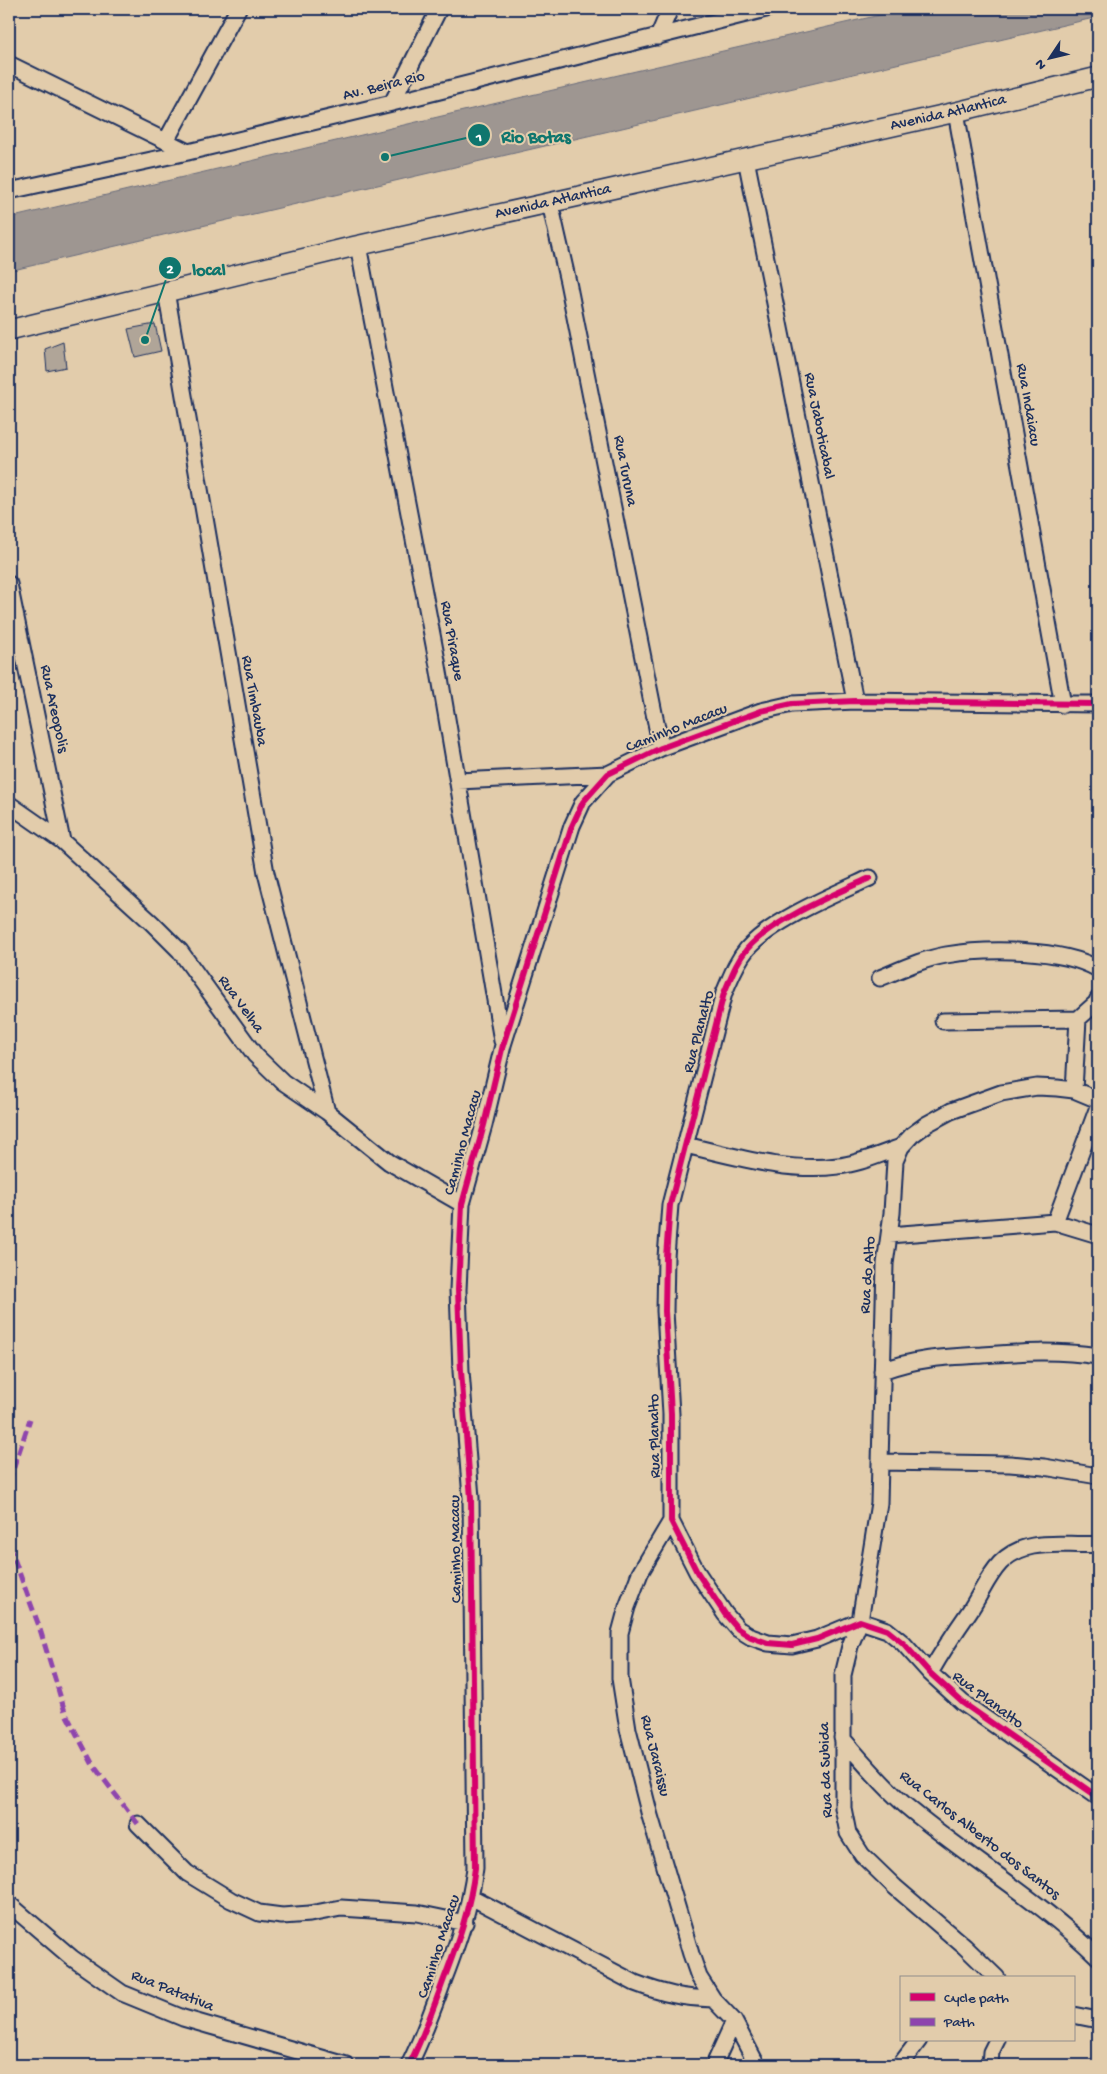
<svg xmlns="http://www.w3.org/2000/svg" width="1107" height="2074" font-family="'Gochi Hand',sans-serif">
  <rect width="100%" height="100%" fill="#e2ccab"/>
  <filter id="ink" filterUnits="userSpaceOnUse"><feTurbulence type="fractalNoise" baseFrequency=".02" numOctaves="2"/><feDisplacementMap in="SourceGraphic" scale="10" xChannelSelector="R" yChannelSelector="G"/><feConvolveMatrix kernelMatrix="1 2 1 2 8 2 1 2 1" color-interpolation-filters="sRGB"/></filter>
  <g filter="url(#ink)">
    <!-- water -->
    <path fill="#9e9691" stroke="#6a6d7d" d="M906,9H1098V17L9,271V218L527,96Z"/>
    <!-- building -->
    <path fill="#b0a598" stroke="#1b2f5e" d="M155,324L161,351L135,357L128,329Z
      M63,342L66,367L47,371L45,349Z"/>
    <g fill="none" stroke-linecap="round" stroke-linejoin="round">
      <defs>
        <path id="minor" d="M658,37L670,9
          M9,64L188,152
          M392,103L439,9
          M956,112L1063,705
          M166,141L238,9
          M746,159L855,701
          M9,191L188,152L392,103L766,9
          M550,203L568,282L661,748
          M358,245L438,666L502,1041
          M166,291L266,873L327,1112
          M9,584L62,841
          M458,781L608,774
          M9,804L62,841L152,923L180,951L255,1055L283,1082L327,1112L389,1162L462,1204
          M870,878C835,894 772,920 747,949C736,962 731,977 724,993L670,1205L666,1257L665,1311L671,1414V1521L697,1572L725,1614L738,1629L751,1637L768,1643L792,1645L817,1639L860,1621L887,1630L903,1643L930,1673L963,1703L1098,1797
          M880,978C902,969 923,959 946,955C987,948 1062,948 1098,969
          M943,1021L1078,1019
          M1074,1090L1078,1019L1096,1003L1098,999
          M685,1145C734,1156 787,1173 838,1166C859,1164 880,1154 901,1147
          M1055,1222L1098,1107
          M889,1235L1055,1222L1098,1235
          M882,1371C916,1358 947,1357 983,1355C1024,1352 1057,1350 1098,1356
          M881,1462L1010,1464L1044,1467L1098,1476
          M671,1521L640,1573L627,1607L620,1633V1678L628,1729L650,1816L691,1954L699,1977L713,1999L734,2021L757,2065
          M930,1673C942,1652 955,1632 969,1612C988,1584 994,1553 1033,1546C1054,1542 1077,1546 1098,1544
          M842,1738C862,1761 882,1785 905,1805C968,1858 1039,1899 1098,1957
          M138,1824L187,1873L231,1900L259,1913L282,1916L310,1914L341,1908L417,1913L465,1923
          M471,1897L635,1983C664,1994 682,1998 713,1999
          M9,1904L72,1958L122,1993L183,2018L346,2065
          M997,1978L965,1947L895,1887L862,1855L848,1833L843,1808V1675L850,1646L860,1621L879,1503L885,1264L892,1213L895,1161L901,1147L912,1135L927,1124L951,1111L1001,1093L1037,1087L1057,1088L1074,1090L1098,1100
          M1073,2015L1098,2020
          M409,2065C423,2038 433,2009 444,1979C458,1942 470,1909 475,1868L471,1498L461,1371L458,1290L462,1204L484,1125L503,1045L572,826L583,802L608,774L661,748L761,711L792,704L855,701L1098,704
          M714,2065L734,2021
          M900,2065L919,2040
          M990,2065L991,2052L997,2040"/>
        <g id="tertiary">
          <path id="s1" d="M9,330L347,248L956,112L1098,77"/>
        </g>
      </defs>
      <!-- minor casing -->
      <use href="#minor" stroke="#1b2f5e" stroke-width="19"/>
      <!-- tertiary casing -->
      <use href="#tertiary" stroke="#1b2f5e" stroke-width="22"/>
      <!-- minor -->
      <use href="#minor" stroke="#e2ccab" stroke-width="15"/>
      <!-- tertiary -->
      <use href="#tertiary" stroke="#e2ccab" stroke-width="19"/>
      <!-- quiet -->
      <path stroke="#8e44ad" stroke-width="5" stroke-dasharray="10 5" stroke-linecap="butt" d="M9,1482L30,1419
        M9,1545L39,1626L65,1712L93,1765L138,1824"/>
      <defs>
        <path id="cycleway" d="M870,878C835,894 772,920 747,949C736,962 731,977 724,993L670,1205L666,1257L665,1311L671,1414V1521L697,1572L725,1614L738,1629L751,1637L768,1643L792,1645L817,1639L860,1621L887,1630L903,1643L930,1673L963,1703L1098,1797
          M409,2065C423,2038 433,2009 444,1979C458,1942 470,1909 475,1868L471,1498L461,1371L458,1290L462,1204L484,1125L503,1045L572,826L583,802L608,774L661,748L761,711L792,704L855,701L1098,704"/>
      </defs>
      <!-- cycleway casing -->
      <use href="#cycleway" stroke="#e2ccab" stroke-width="9"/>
      <!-- cycleway -->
      <use href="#cycleway" stroke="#d6006c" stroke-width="6"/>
    </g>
  </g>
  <g text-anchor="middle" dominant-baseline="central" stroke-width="4" stroke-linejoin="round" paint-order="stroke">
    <!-- street labels -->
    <g font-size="16" fill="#1b2f5e" stroke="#e2ccab">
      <text transform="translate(384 87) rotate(-14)">Av. Beira Rio</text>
      <text stroke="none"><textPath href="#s1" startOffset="964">Avenida Atlantica</textPath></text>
      <text stroke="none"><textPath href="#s1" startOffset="559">Avenida Atlantica</textPath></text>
      <text transform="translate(1027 405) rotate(80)">Rua Indaiacu</text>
      <text transform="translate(818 426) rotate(79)">Rua Jaboticabal</text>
      <text transform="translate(624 471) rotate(79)">Rua Turuna</text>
      <text transform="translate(451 641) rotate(80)">Rua Piraque</text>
      <text transform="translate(253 701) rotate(80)">Rua Timbauba</text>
      <text transform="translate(53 709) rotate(78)">Rua Areopolis</text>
      <text transform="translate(677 729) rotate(-22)">Caminho Macacu</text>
      <text transform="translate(240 1005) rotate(54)">Rua Velha</text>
      <text transform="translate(700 1032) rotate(-75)">Rua Planalto</text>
      <text transform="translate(464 1143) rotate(-75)">Caminho Macacu</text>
      <text transform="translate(869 1275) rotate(-86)">Rua do Alto</text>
      <text transform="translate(656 1436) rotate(-91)">Rua Planalto</text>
      <text transform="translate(457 1549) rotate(-91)">Caminho Macacu</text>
      <text transform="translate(987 1701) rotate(37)">Rua Planalto</text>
      <text transform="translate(654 1756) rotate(76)">Rua Jaraissu</text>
      <text transform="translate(827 1770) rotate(-92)">Rua da Subida</text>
      <text transform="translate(979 1836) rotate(38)">Rua Carlos Alberto dos Santos</text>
      <text transform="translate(440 1947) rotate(-72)">Caminho Macacu</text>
      <text transform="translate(172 1992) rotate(22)">Rua Patativa</text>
    </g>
  </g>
  <!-- callouts -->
  <path fill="none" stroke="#0f766e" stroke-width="2" d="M385 157L479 135M145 340L170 268"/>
  <g fill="#0f766e" stroke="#e2ccab" stroke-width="2">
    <circle cx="385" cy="157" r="5"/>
    <circle cx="145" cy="340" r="5"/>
    <circle cx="479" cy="135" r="12"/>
    <circle cx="170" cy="268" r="12"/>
  </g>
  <g font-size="15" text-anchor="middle" font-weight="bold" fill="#fff">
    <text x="479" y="141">1</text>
    <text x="170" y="273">2</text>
  </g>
  <g font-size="18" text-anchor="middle" font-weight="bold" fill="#0f766e" stroke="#e2ccab" stroke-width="4" stroke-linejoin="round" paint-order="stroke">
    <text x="536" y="142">Rio Botas</text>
    <text x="209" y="275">local</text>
  </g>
  <!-- margin -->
  <rect width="1107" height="2074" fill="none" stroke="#e2ccab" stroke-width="30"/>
  <rect x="15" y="15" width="1077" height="2044" fill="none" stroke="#1b2f5e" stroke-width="2" filter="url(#ink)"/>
  <!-- legend -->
  <rect x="900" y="1976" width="175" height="65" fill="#e2ccab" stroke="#928d8c"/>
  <rect x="910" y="1993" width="25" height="8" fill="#d6006c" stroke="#928d8c"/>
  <text x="944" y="2002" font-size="15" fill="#1b2f5e">Cycle path</text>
  <rect x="910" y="2018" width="25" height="8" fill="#8e44ad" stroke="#928d8c"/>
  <text x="944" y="2026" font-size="15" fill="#1b2f5e">Path</text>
  <!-- north arrow -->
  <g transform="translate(1050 58) rotate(235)" stroke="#e2ccab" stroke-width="4" paint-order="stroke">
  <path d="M0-4L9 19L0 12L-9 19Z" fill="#1b2f5e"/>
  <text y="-8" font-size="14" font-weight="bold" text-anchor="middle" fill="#1b2f5e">N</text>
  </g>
</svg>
